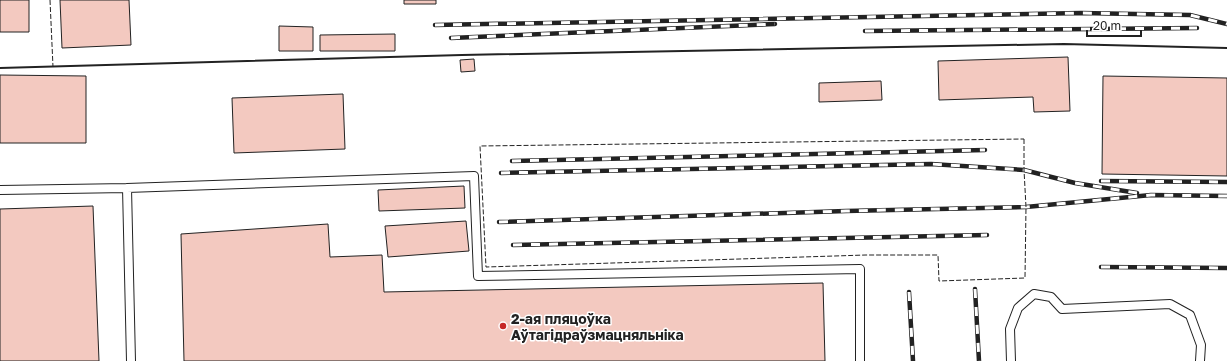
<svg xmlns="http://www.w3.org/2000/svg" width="1227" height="361" font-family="'Golos Text',sans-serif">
  <rect width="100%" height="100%" fill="#fff"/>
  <!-- building -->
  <path fill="#f3c9c0" stroke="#222" d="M0,0H29V32H0Z
    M60,0H129L131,45L62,48Z
    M404,0H436V4H404Z
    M279,26L313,27V51H279Z
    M395,34V51H320V35Z
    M1068,57L1070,111L1034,112L1033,97L939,100L938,61Z
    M474,59L475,71L461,72L460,60Z
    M0,75L86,76V143H0Z
    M1103,76L1227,78V176L1102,174Z
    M881,81L882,100L819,102V83Z
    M343,94L345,149L234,153L232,98Z
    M464,186L465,208L379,211L378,190Z
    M93,206L99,361H0V209Z
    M466,221L469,251L388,257L385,226Z
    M328,224L330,257L382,255L384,292L823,283L825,361H184L181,234Z"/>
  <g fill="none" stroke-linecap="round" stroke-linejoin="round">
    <defs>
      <path id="lane" d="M0,190L127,188
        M131,361L127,188L474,176L478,276L860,269V361
        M1011,361L1010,329L1018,308L1034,294L1051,297L1062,309L1170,304L1190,315L1201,345L1200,361"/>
    </defs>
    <!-- lane casing -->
    <use href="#lane" stroke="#222" stroke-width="10"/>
    <!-- lane -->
    <use href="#lane" stroke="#fff" stroke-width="8"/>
    <defs>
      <path id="rail" d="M435,25L1081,13L1190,15L1227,24
        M865,31L1197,28
        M451,38L775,24
        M512,161L985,150
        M501,173L931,164L1024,170L1075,183L1137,193
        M1101,181L1227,182
        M499,222L846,211L1026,207L1151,195L1227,196
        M513,245L987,235
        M1101,267L1227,268
        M975,289L979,361
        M909,292L913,361"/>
    </defs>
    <!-- rail casing -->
    <use href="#rail" stroke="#222" stroke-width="4.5"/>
    <!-- rail -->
    <use href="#rail" stroke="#fff" stroke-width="3" stroke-dasharray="9" stroke-linecap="butt"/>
    <!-- fence -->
    <path stroke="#222" stroke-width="1" stroke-dasharray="5 2" stroke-linecap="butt" d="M50,0L53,67
      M1024,139V170L1026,207L1025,278L939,281L938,255H866L486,267L480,146Z"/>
    <!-- wall -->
    <path stroke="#222" stroke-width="2" d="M0,68L462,55L1064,44L1227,48"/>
  </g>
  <!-- markers -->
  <circle fill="#c62828" stroke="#fff" stroke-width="1.5" cx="503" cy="326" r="4"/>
  <g text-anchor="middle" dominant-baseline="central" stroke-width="3" stroke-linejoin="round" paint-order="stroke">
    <!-- poi labels -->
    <g font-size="14" font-weight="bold" fill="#222" stroke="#fff" text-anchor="start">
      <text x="511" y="318">2-ая пляцоўка<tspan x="511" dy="16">Аўтагідраўзмацняльніка</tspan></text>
    </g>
  </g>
  <!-- scale -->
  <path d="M1087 30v6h54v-6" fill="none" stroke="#222222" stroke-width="2"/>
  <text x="1093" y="30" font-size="12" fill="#222222" stroke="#ffffff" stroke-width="3" paint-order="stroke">20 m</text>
</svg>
